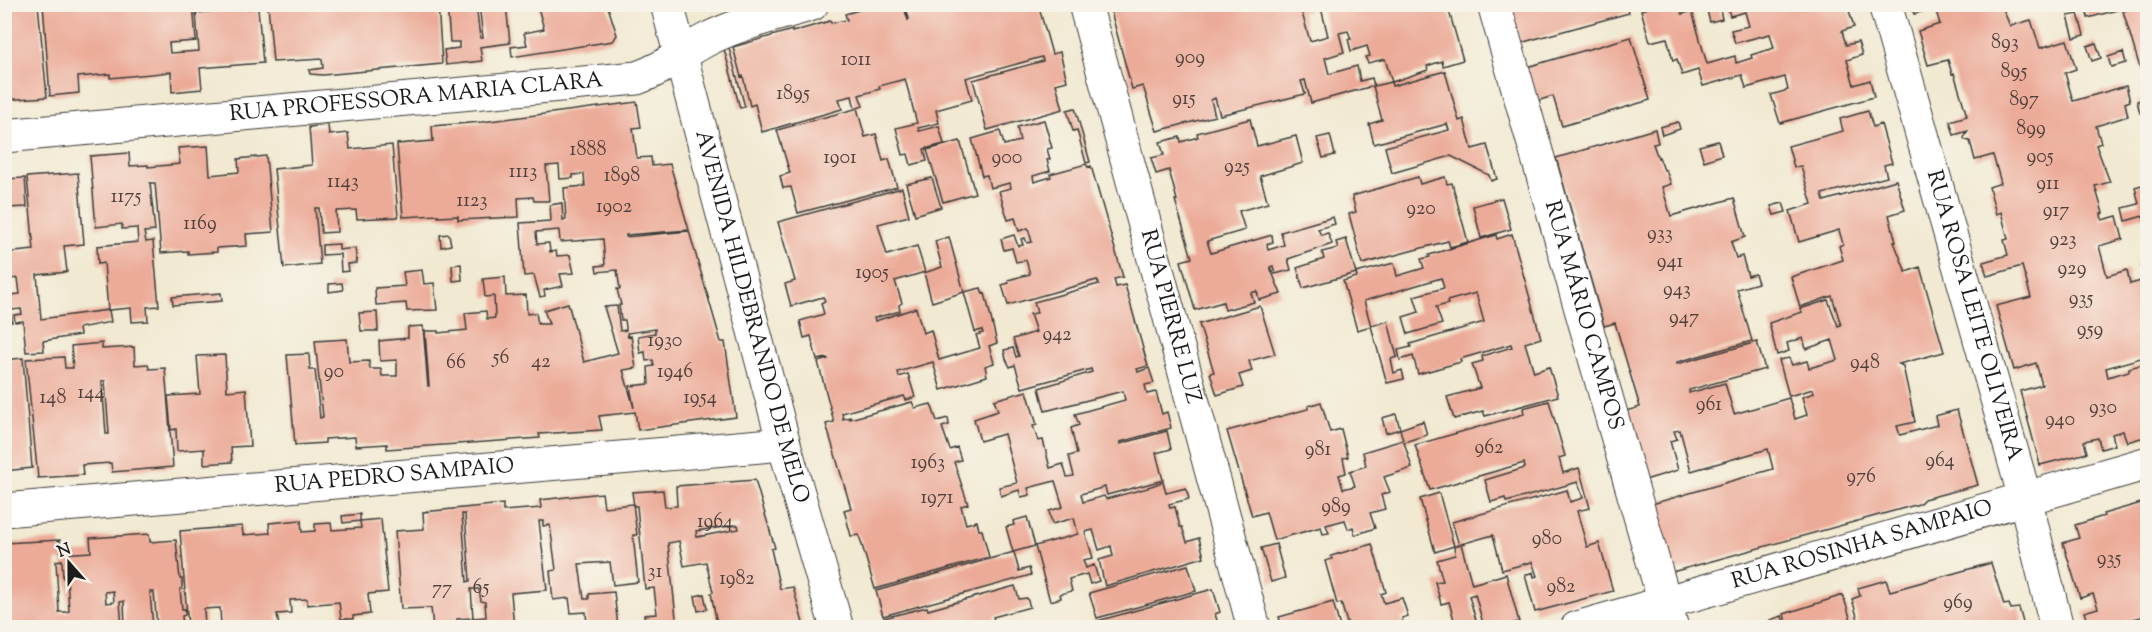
<svg xmlns="http://www.w3.org/2000/svg" width="2152" height="632" font-family="'Sorts Mill Goudy',serif">
  <rect width="100%" height="100%" fill="#f7f3e8"/>
  <filter id="ink" filterUnits="userSpaceOnUse"><feTurbulence type="fractalNoise" baseFrequency=".0167" numOctaves="2"/><feDisplacementMap in="SourceGraphic" scale="12" xChannelSelector="R" yChannelSelector="G"/><feConvolveMatrix kernelMatrix="1 2 1 2 8 2 1 2 1" color-interpolation-filters="sRGB"/></filter>
  <filter id="wash" filterUnits="userSpaceOnUse"><feTurbulence type="fractalNoise" baseFrequency=".008" numOctaves="4" result="noise"/><feDisplacementMap in="SourceGraphic" scale="24" xChannelSelector="R" yChannelSelector="G"/><feGaussianBlur stdDeviation="1.35" result="paint"/><feColorMatrix in="noise" values="0 0 0 0 0 0 0 0 0 0 0 0 0 0 0 0 0 1.4 0 .05"/><feComposite in="paint" operator="in"/></filter>
  <g filter="url(#wash)">
    <rect width="100%" height="100%" fill="#f1e9d2"/>
    <g id="blocks">
      <!-- building -->
      <path fill="#ecaa98" fill-rule="evenodd" d="M12,4H38L47,97L4,100V11L12,10Z
        M43,4H193L196,41L169,43L170,53L199,51L196,13L258,8L263,63L200,68L202,89L172,92L171,72L110,78V74L78,77L79,93L50,96Z
        M438,4L442,64L323,75L310,74L309,70L323,68L322,59L273,62L268,5Z
        M447,4H476L480,38H483L479,4H506L510,43L480,47L482,61L446,65L444,50L459,48V42H450Z
        M537,4H607L617,35L613,41L512,57L511,47L527,45L524,33L544,29Z
        M881,4H903L908,20L909,19L905,4H1038L1052,54L1060,52L1067,81L1056,84L1063,109L987,130L973,80L1043,61L1042,57L966,78L972,100L936,110L939,123L918,128L919,131L939,126L944,144L924,149L927,161L911,165L908,154L903,155L896,128L917,123L905,79L879,86L880,89L859,95L863,106L857,108L865,137L876,134L883,161L889,159L897,187L798,213L791,187L783,188L780,176L790,173L777,130L855,109L852,96L839,99L842,109L762,132L755,104L750,106L743,76L741,77L733,47L792,30V32L830,21L831,23L847,20L845,14Z
        M1109,4H1308L1310,10L1302,13L1310,41L1328,36L1321,8L1332,4H1447L1463,60L1443,66L1442,61L1427,66L1428,70L1392,82L1385,59L1368,63L1365,57L1370,56L1367,46L1351,51L1348,39H1351L1348,31L1339,33L1344,52L1325,58L1329,74L1357,66L1360,81L1372,78L1374,86L1391,82L1392,86L1445,71L1459,121L1464,119L1472,149L1487,145L1497,179L1491,181L1489,175L1451,156L1392,173L1385,147L1449,130L1447,124L1374,144L1369,124L1382,120L1373,86L1311,103L1305,80L1301,81L1305,94L1220,115L1215,98L1211,100L1215,116L1157,131L1143,86L1132,89Z
        M1533,4H1627L1629,13L1520,43L1511,10Z
        M1662,4H1679L1682,14L1692,11L1707,64L1735,56L1736,63L1752,58L1751,55L1774,48L1770,34L1735,43L1731,30L1749,26L1745,12L1730,16L1727,4H1847L1854,27L1842,31L1846,45L1858,42L1862,55L1847,60L1854,85L1870,80L1874,97L1780,123L1771,95L1788,90L1785,77L1746,88L1742,75L1703,86L1698,70L1682,75L1677,59L1673,61L1667,38L1650,42L1641,10Z
        M1719,4L1722,19L1710,22L1706,7Z
        M1911,4H2001L2010,26L2031,20L2040,48L2067,40L2076,69L2065,73L2073,101L2126,86L2130,101L2125,103L2128,116L2096,126L2101,143L2096,145L2110,182L2095,186L2103,213L2101,214L2102,220L2117,216L2123,239L2099,246L2107,276L2127,270L2130,284L2145,280L2141,266L2148,265V356L2106,368L2108,377L2129,371V368L2148,363V436L2127,442L2123,431L2112,434L2115,445L2101,449L2098,438L2084,441L2087,453L2040,465L2020,391L2042,385L2036,363L2014,370L1996,306L2031,297L2022,266L1987,276L1983,262L2008,255L2004,240L2008,239L2001,212L1996,214L1989,187L2001,183L1993,155L1975,160L1970,141L1965,140L1964,138L1968,131L1954,135L1950,121L1967,116L1954,73L1952,74L1948,60L1928,65L1918,31L1940,24L1935,8L1914,14Z
        M2085,4H2128V7L2088,18Z
        M2148,4V111L2140,113L2137,101L2145,99L2140,82L2146,80L2142,68H2140L2123,11Z
        M2078,14L2084,35L2074,38L2068,16Z
        M1631,37L1650,100L1562,126L1553,96L1537,101L1527,67Z
        M2096,43L2101,58L2092,61L2087,46Z
        M729,48L745,107L740,108L724,49Z
        M2123,52L2126,63L2111,67L2108,57Z
        M637,102L641,127L633,128L637,158L651,157L652,166L670,164L689,230L626,235V237L689,231L721,342H725L736,417L638,430L635,412L599,416L602,430L539,434L540,438L387,449V444L356,446L355,437L325,439V443L295,445L287,355L309,354L310,370H315L320,418L323,417L315,341L347,339L349,362L369,361L370,369H381L382,376H397V360L380,361L379,341L408,338V327L423,326L428,386H429L425,331H438V333L467,330L465,313L486,311L487,319L495,318L494,296L485,297L483,279L505,277L506,296L526,295L527,314L536,313L538,324H549L544,310L568,303L584,362L618,353L604,307L617,306L620,331L626,330V327L625,320H621L619,305H621L617,289H620L617,270L597,272L596,266L605,265L603,239L560,242L559,230L536,232L537,244L549,243L550,252L556,251L557,256L570,255L574,273L560,274L563,286L544,290L545,296L540,297L534,275L524,276L520,223L551,221L550,205L562,203L563,220L566,219L564,188L585,186L584,174L573,175V178L560,179L559,165L546,166L549,201H534L533,197L518,198L519,217L458,220V216L438,217V215L403,217L397,144L433,141L432,126L482,122ZM655,329V333L638,336L640,353L645,352L646,361L653,360L654,366L648,367L649,384L630,386L634,408L623,370L636,368L631,336L628,337L627,333Z
        M1075,108L1090,162L1086,163L1077,130L1073,131L1067,110Z
        M1868,111L1873,127L1881,124L1892,163L1884,165L1887,177L1822,194L1824,201L1896,180L1905,210L1889,215L1896,242H1894L1906,272L1920,267L1944,352L1899,364L1903,366L1915,422L1897,426L1900,435L1937,425L1935,416L1957,410L1978,485L1924,499L1919,504L1672,572L1652,504L1773,469L1768,449L1691,471L1680,430L1674,431L1677,439L1670,441L1678,470L1645,480L1626,411L1640,407L1615,323L1604,326L1556,158L1655,129L1658,143L1653,144L1658,158L1659,157L1664,170H1666L1671,184L1662,187L1671,216L1734,198L1745,237L1731,242L1736,258L1742,256L1748,276L1755,274L1758,283L1737,289L1752,341L1677,362V364L1757,342L1765,369L1689,390V393L1725,383L1734,414L1789,398L1795,419L1807,415L1802,397L1814,393L1813,389L1789,396L1779,360L1789,358L1792,365L1807,361L1809,368L1838,360L1832,340L1806,349L1803,338L1787,343L1789,351L1777,355L1769,323L1802,312L1800,309L1828,300L1838,326L1841,325L1832,296L1800,307L1791,277L1843,260L1839,246L1843,244L1839,230L1799,242L1790,211L1812,204L1801,166L1794,167L1788,146L1843,131L1840,119Z
        M1250,119L1257,146L1296,136L1303,163L1260,176L1268,203L1239,211L1245,230L1207,241L1211,253L1272,235L1273,242L1267,244L1268,250L1284,245L1281,232L1333,217L1335,224L1318,229L1321,235L1328,233L1332,244L1288,259L1291,270L1275,274L1273,266L1270,267L1281,294L1259,300L1257,291L1251,293L1254,302L1225,310L1223,302L1195,310L1181,261L1192,258L1175,200H1177L1169,170L1156,174L1151,158L1164,155L1160,142L1180,137L1181,142L1198,137L1197,133Z
        M1044,120L1052,148L1047,149L1050,159L1047,160L1050,171L1033,176L1034,182L1051,177L1050,174L1086,164L1088,167L1091,166L1123,277L1114,279L1116,287L1125,285L1148,366L1137,369L1138,372L1149,368L1154,383L1145,385L1147,394L1156,392L1162,414L1167,412L1171,428L1120,442V444L1167,431L1171,449L1156,453L1163,480L1107,495L1105,487L1081,494L1083,502L1104,496L1106,499L1148,488V487L1163,482L1166,493L1186,488L1189,499L1169,504L1170,508L1175,507L1180,527H1182L1187,542L1199,538L1204,557L1105,586L1099,560L1113,556L1111,546L1099,550L1093,530L1085,532L1093,558L1083,560L1086,568L1094,565L1099,581L1090,584L1087,574L1069,579L1072,591L1060,594L1061,598L1050,601L1035,546L1078,534L1074,518L1052,524L1049,511L1063,507L1055,481L1028,488L1030,495L1021,497L1019,490L1001,496L999,487L1017,483L1004,434L980,441L974,419L998,411L994,400L1027,391L1037,425L1033,426L1038,441L1043,440L1050,468L1063,464L1067,477L1074,476L1069,456L1077,454L1071,428L1079,425L1075,414L1125,400L1123,391L1045,411L1039,388L1092,372L1091,369L1022,388L1015,365L1010,367L1006,359L1004,350L1013,348L1016,357L1019,356L1013,339L1036,332L1030,314L1037,313L1034,302L1099,284L1097,280L1008,305L1002,285L1009,283L1008,280L1030,274L1026,260L1016,262L1012,248L1004,250L1001,239L1014,235L1018,246L1023,245L1021,239L1025,238L1027,243L1032,242L1028,228L1019,231L1015,218L1008,220L999,191L1011,188L1010,183L990,188L987,175L982,176L972,139L1000,131L1004,145L1020,141L1017,127Z
        M1678,122L1680,129L1662,135L1660,127Z
        M328,125L329,135L348,133L350,149L392,145L398,217L357,219L356,210L336,211L337,232L321,233L319,208H315L320,264L284,268L274,169L312,165L309,127Z
        M1330,135L1335,155L1323,158L1317,138Z
        M960,141L975,193L943,202L927,150Z
        M1718,141L1722,155L1704,161L1699,146Z
        M208,146L210,175L239,172L238,159L266,156L273,232L246,234L247,246L217,248V252L188,254V251L161,253L155,183H150L155,231L144,232L146,242L153,241L159,306L147,307L148,321L132,322L131,308L109,310L111,322L79,328L80,335L43,341L44,351L26,352L23,321L15,322L14,315L22,314L21,309L12,310L10,295L20,294L18,278L4,280V179L25,178L27,207L6,208L11,252H14L34,250L27,177L78,173L84,244L64,246L67,272L37,275L41,319L108,310L104,263L98,264L97,246L138,242L137,228L122,229V224L96,227L90,156L129,153L130,166L148,165V167L180,164L178,148Z
        M1418,177L1420,184L1445,177L1447,184L1452,183L1468,242L1450,247L1448,241L1362,264L1349,214L1356,212L1352,196Z
        M932,178L941,207L915,215L906,184Z
        M2148,183V228H2147L2143,216L2126,221L2123,208L2139,204L2135,187Z
        M902,188L909,216L878,224L887,255L917,246L925,272L895,281L902,303L899,305L900,311L874,318L875,321L916,308L923,333L931,330L939,360L980,348L976,335L983,333L982,330L975,332L964,292L981,288L983,294L985,293L997,343L989,346L994,363L985,366L987,376L941,390L933,362L898,372L899,377L908,374L915,397L906,400L904,396L842,413L843,419L850,417V419L912,402L915,408L931,404L937,421L948,418L949,425L942,427L950,450L957,447L961,460L954,462L968,504L961,506L966,524L977,521L979,530H982L989,557L875,589L859,535L851,536L844,510L851,508L826,424L834,422L818,362L828,359L827,358L817,360L811,336L804,338L800,321L824,314L821,303L825,301L823,297L791,306L785,284L795,281L778,222Z
        M1502,198L1511,229L1481,238L1473,206Z
        M1783,203L1786,212L1774,215L1771,206Z
        M449,234L451,245L441,247L440,235Z
        M1512,234L1541,338L1525,343L1534,372L1549,367L1558,396L1485,416L1483,411L1454,419L1447,397L1480,388L1472,364L1483,361L1482,356L1512,347L1511,344L1460,359L1461,362L1418,374L1413,356L1400,360L1398,350L1411,347L1410,344L1484,322L1476,293L1447,301L1448,304L1436,307L1442,324L1408,334L1403,317L1419,312L1414,296L1444,288L1441,278L1364,301L1371,326L1357,330L1343,281L1357,277L1356,273L1394,263L1397,276L1424,268L1421,259L1430,257L1429,255L1496,235L1497,239Z
        M949,237L964,292L932,302L924,273L942,267L935,241Z
        M1346,239L1356,273L1303,288L1297,268L1324,259L1322,252L1338,248L1336,242Z
        M339,244V250L355,248L357,263L348,264L349,271L341,272L340,254L322,255V245Z
        M461,264L462,280L453,281L452,265Z
        M422,270L424,284L434,283L437,310L407,311L406,303L376,305L375,288L405,286L403,272Z
        M342,283L343,290L329,292V284Z
        M221,293L222,301L173,305L172,297Z
        M10,302L12,322L4,323V303Z
        M1260,306L1275,354L1249,361L1252,371L1239,375L1243,387L1217,395L1210,373L1214,372L1199,324Z
        M377,312L378,331H361L359,313Z
        M1388,321L1397,357L1391,359L1394,373L1402,370L1404,379L1387,383L1371,326Z
        M102,343V349L134,347L135,365L148,364L149,369L165,368L173,467L112,472L111,463L82,465L83,475L38,478L26,359L64,357L65,368H73L71,346ZM102,381H105L109,434H106Z
        M225,355L227,391L246,389L250,446L231,447L232,462L204,464V449L177,451L176,429L171,430L168,396L200,394L197,356Z
        M23,358L32,468L4,471V360Z
        M1549,401L1565,456L1559,458L1563,473L1579,468L1590,508L1577,511L1587,547L1599,543L1613,591L1535,612L1525,575L1533,572L1534,577L1537,576L1532,562L1502,570L1493,535L1461,544L1472,584L1506,574L1519,622L1497,627H1484L1475,594L1469,596L1478,627H1456L1449,602L1441,604L1435,582L1443,581L1437,560L1455,555L1454,546L1459,545L1452,522L1567,490L1570,502L1583,498L1578,482L1506,502L1505,498L1491,502L1485,480L1525,468L1524,463L1430,490L1415,445L1524,414L1523,408Z
        M1321,402L1330,432L1341,429L1348,457L1343,458L1346,473L1339,475L1343,489L1355,486L1350,471L1366,466L1363,452L1403,440L1400,429L1423,421L1427,435L1404,442L1412,468L1384,477L1390,492L1381,495L1385,509L1370,513L1375,528L1355,535L1353,527L1348,529L1345,520L1326,525L1329,533L1323,534L1321,527L1274,540L1266,512L1252,516L1227,431L1308,409V406Z
        M1396,414L1400,429L1386,433L1382,418Z
        M755,480L775,548L771,549L780,589L793,587L803,623L799,624L800,627H707L717,624L711,593L713,592L706,562L684,566L679,541L668,543L677,627H645L644,615L657,614L654,588L645,589L637,506H634L632,492L663,490L665,507L677,506L676,486ZM738,525L739,529L697,537L696,531Z
        M602,493L604,507L633,504L637,535H633L638,582L613,585L610,562L579,564L584,599H589V594L614,592L618,627H587L586,612L571,613L569,598L553,600L550,571L556,570L550,525L543,526V521H539L547,590L511,593L514,627H473V618L457,619V627H433L431,608L401,609L395,531L424,529L423,512L503,504V511L541,508L540,500ZM462,514H465L470,581L467,582ZM471,589H479L481,601L485,602L486,617L473,618Z
        M1439,493L1454,546L1435,552L1420,499Z
        M2148,501V615L2120,623L2121,627H2089L2084,612L2098,608L2093,594L2080,598L2063,543L2079,538L2075,525L2104,516L2103,514Z
        M360,514V521L343,523L342,516Z
        M1027,517L1035,546L1013,552L1006,527L1014,525L1013,521Z
        M381,519L388,592L368,594L370,614L353,616V619H341L339,602L307,605V599L290,600L291,613L277,614L279,626L273,627H250V624L221,626L220,608L204,609L205,627H188L180,531L242,526L243,535L270,533L269,523L301,520L302,532L315,531V524L331,523L332,530L361,528L360,521Z
        M149,534L150,542L176,540L180,579H182V589H180L182,609H185V615L182,616L183,627H157L154,592H150L153,627H125L124,601L120,602L122,627H4V543L60,540L61,554L91,552L90,538ZM62,560L63,578H67L69,611L66,612H59L56,561ZM113,591L114,602L106,603L105,592Z
        M1276,544L1285,578L1271,582L1261,548Z
        M1372,544L1386,592L1381,594L1384,603L1402,598L1408,616L1402,618L1403,623L1385,627H1351V625L1348,626L1341,603L1337,604L1325,561L1332,559L1331,556Z
        M1014,552L1019,571L1029,568L1031,575L883,616L876,591Z
        M1991,563L2004,605L2009,604L2011,609L2019,608L2024,626L1860,627L1852,599L1860,596L1858,588L1886,580L1890,591Z
        M1188,565L1196,591L1097,618L1089,593Z
        M1015,586L1019,599L1027,598L1030,607L993,617L996,627H887L884,618L927,607L928,610Z
        M1213,589L1220,612L1215,614L1219,627H1092L1090,623Z
        M704,594L707,609L698,611L695,596Z
        M1843,595L1853,627H1787L1784,614Z
        M1333,602L1340,627H1282L1279,617Z
        M1782,616L1785,627H1765L1772,625L1770,620Z"/>
    </g>
  </g>
  <g filter="url(#ink)">
    <use href="#blocks" fill-opacity="0" stroke="#3c3b37" stroke-width="1.5"/>
    <g fill="none" stroke-linecap="round" stroke-linejoin="round">
      <defs>
        <g id="minor">
          <path id="s1" d="M667,4L784,444L837,628"/>
          <path id="s2" d="M1085,4L1254,628"/>
          <path id="s3" d="M1494,4L1672,628"/>
          <path id="s4" d="M1885,4L2025,498L2057,628"/>
          <path id="s5" d="M4,136L637,78C666,68 681,53 706,40C739,23 777,15 812,4"/>
          <path id="s6" d="M4,510L784,444"/>
          <path id="s7" d="M1577,628L2148,463"/>
        </g>
      </defs>
      <!-- minor casing -->
      <use href="#minor" stroke="#3c3b37" stroke-width="35"/>
      <!-- minor -->
      <use href="#minor" stroke="#fff" stroke-width="33"/>
    </g>
  </g>
  <g text-anchor="middle" dominant-baseline="central" stroke-width="5" stroke-linejoin="round" paint-order="stroke">
    <!-- number labels -->
    <g font-size="20" fill="#50403b">
      <text x="2005" y="43">893</text>
      <text x="1190" y="58">909</text>
      <text x="856" y="60">1011</text>
      <text x="2014" y="72">895</text>
      <text x="793" y="94">1895</text>
      <text x="1184" y="99">915</text>
      <text x="2024" y="100">897</text>
      <text x="2031" y="129">899</text>
      <text x="588" y="150">1888</text>
      <text x="2040" y="157">905</text>
      <text x="840" y="158">1901</text>
      <text x="1007" y="158">900</text>
      <text x="1237" y="167">925</text>
      <text x="523" y="172">1113</text>
      <text x="622" y="176">1898</text>
      <text x="343" y="182">1143</text>
      <text x="2048" y="184">911</text>
      <text x="126" y="197">1175</text>
      <text x="472" y="201">1123</text>
      <text x="614" y="207">1902</text>
      <text x="1421" y="209">920</text>
      <text x="2056" y="211">917</text>
      <text x="200" y="224">1169</text>
      <text x="1660" y="234">933</text>
      <text x="2063" y="240">923</text>
      <text x="1670" y="262">941</text>
      <text x="2072" y="269">929</text>
      <text x="872" y="273">1905</text>
      <text x="1677" y="290">943</text>
      <text x="2081" y="299">935</text>
      <text x="1684" y="318">947</text>
      <text x="2090" y="330">959</text>
      <text x="1057" y="335">942</text>
      <text x="665" y="341">1930</text>
      <text x="501" y="358">56</text>
      <text x="541" y="362">42</text>
      <text x="456" y="363">66</text>
      <text x="1865" y="363">948</text>
      <text x="334" y="372">90</text>
      <text x="675" y="372">1946</text>
      <text x="91" y="393">144</text>
      <text x="53" y="398">148</text>
      <text x="700" y="398">1954</text>
      <text x="1709" y="405">961</text>
      <text x="2103" y="408">930</text>
      <text x="2060" y="420">940</text>
      <text x="1489" y="448">962</text>
      <text x="1318" y="450">981</text>
      <text x="1940" y="461">964</text>
      <text x="928" y="463">1963</text>
      <text x="1861" y="477">976</text>
      <text x="937" y="498">1971</text>
      <text x="1336" y="507">989</text>
      <text x="715" y="522">1964</text>
      <text x="1547" y="539">980</text>
      <text x="2109" y="559">935</text>
      <text x="655" y="572">31</text>
      <text x="737" y="579">1982</text>
      <text x="1561" y="587">982</text>
      <text x="481" y="588">65</text>
      <text x="442" y="589">77</text>
      <text x="1958" y="603">969</text>
    </g>
    <!-- street labels -->
    <g font-size="22" fill="#1c1c1c" stroke="#f7f3e8">
      <text stroke="none"><textPath href="#s5" startOffset="414">RUA PROFESSORA MARIA CLARA</textPath></text>
      <text stroke="none"><textPath href="#s1" startOffset="324">AVENIDA HILDEBRANDO DE MELO</textPath></text>
      <text stroke="none"><textPath href="#s2" startOffset="324">RUA PIERRE LUZ</textPath></text>
      <text stroke="none"><textPath href="#s3" startOffset="324">RUA MÁRIO CAMPOS</textPath></text>
      <text stroke="none"><textPath href="#s4" startOffset="324">RUA ROSA LEITE OLIVEIRA</textPath></text>
      <text stroke="none"><textPath href="#s6" startOffset="392">RUA PEDRO SAMPAIO</textPath></text>
      <text stroke="none"><textPath href="#s7" startOffset="297">RUA ROSINHA SAMPAIO</textPath></text>
    </g>
  </g>
  <!-- margin -->
  <rect width="2152" height="632" fill="none" stroke="#f7f3e8" stroke-width="24"/>
  <!-- north arrow -->
  <g transform="translate(69 563) rotate(339)" stroke="#f7f3e8" stroke-width="4.5" paint-order="stroke">
  <path d="M0-4.5L10 22L0 15L-10 22Z" fill="#1c1c1c"/>
  <text y="-9" font-size="16" font-weight="bold" text-anchor="middle" fill="#1c1c1c">N</text>
  </g>
</svg>
